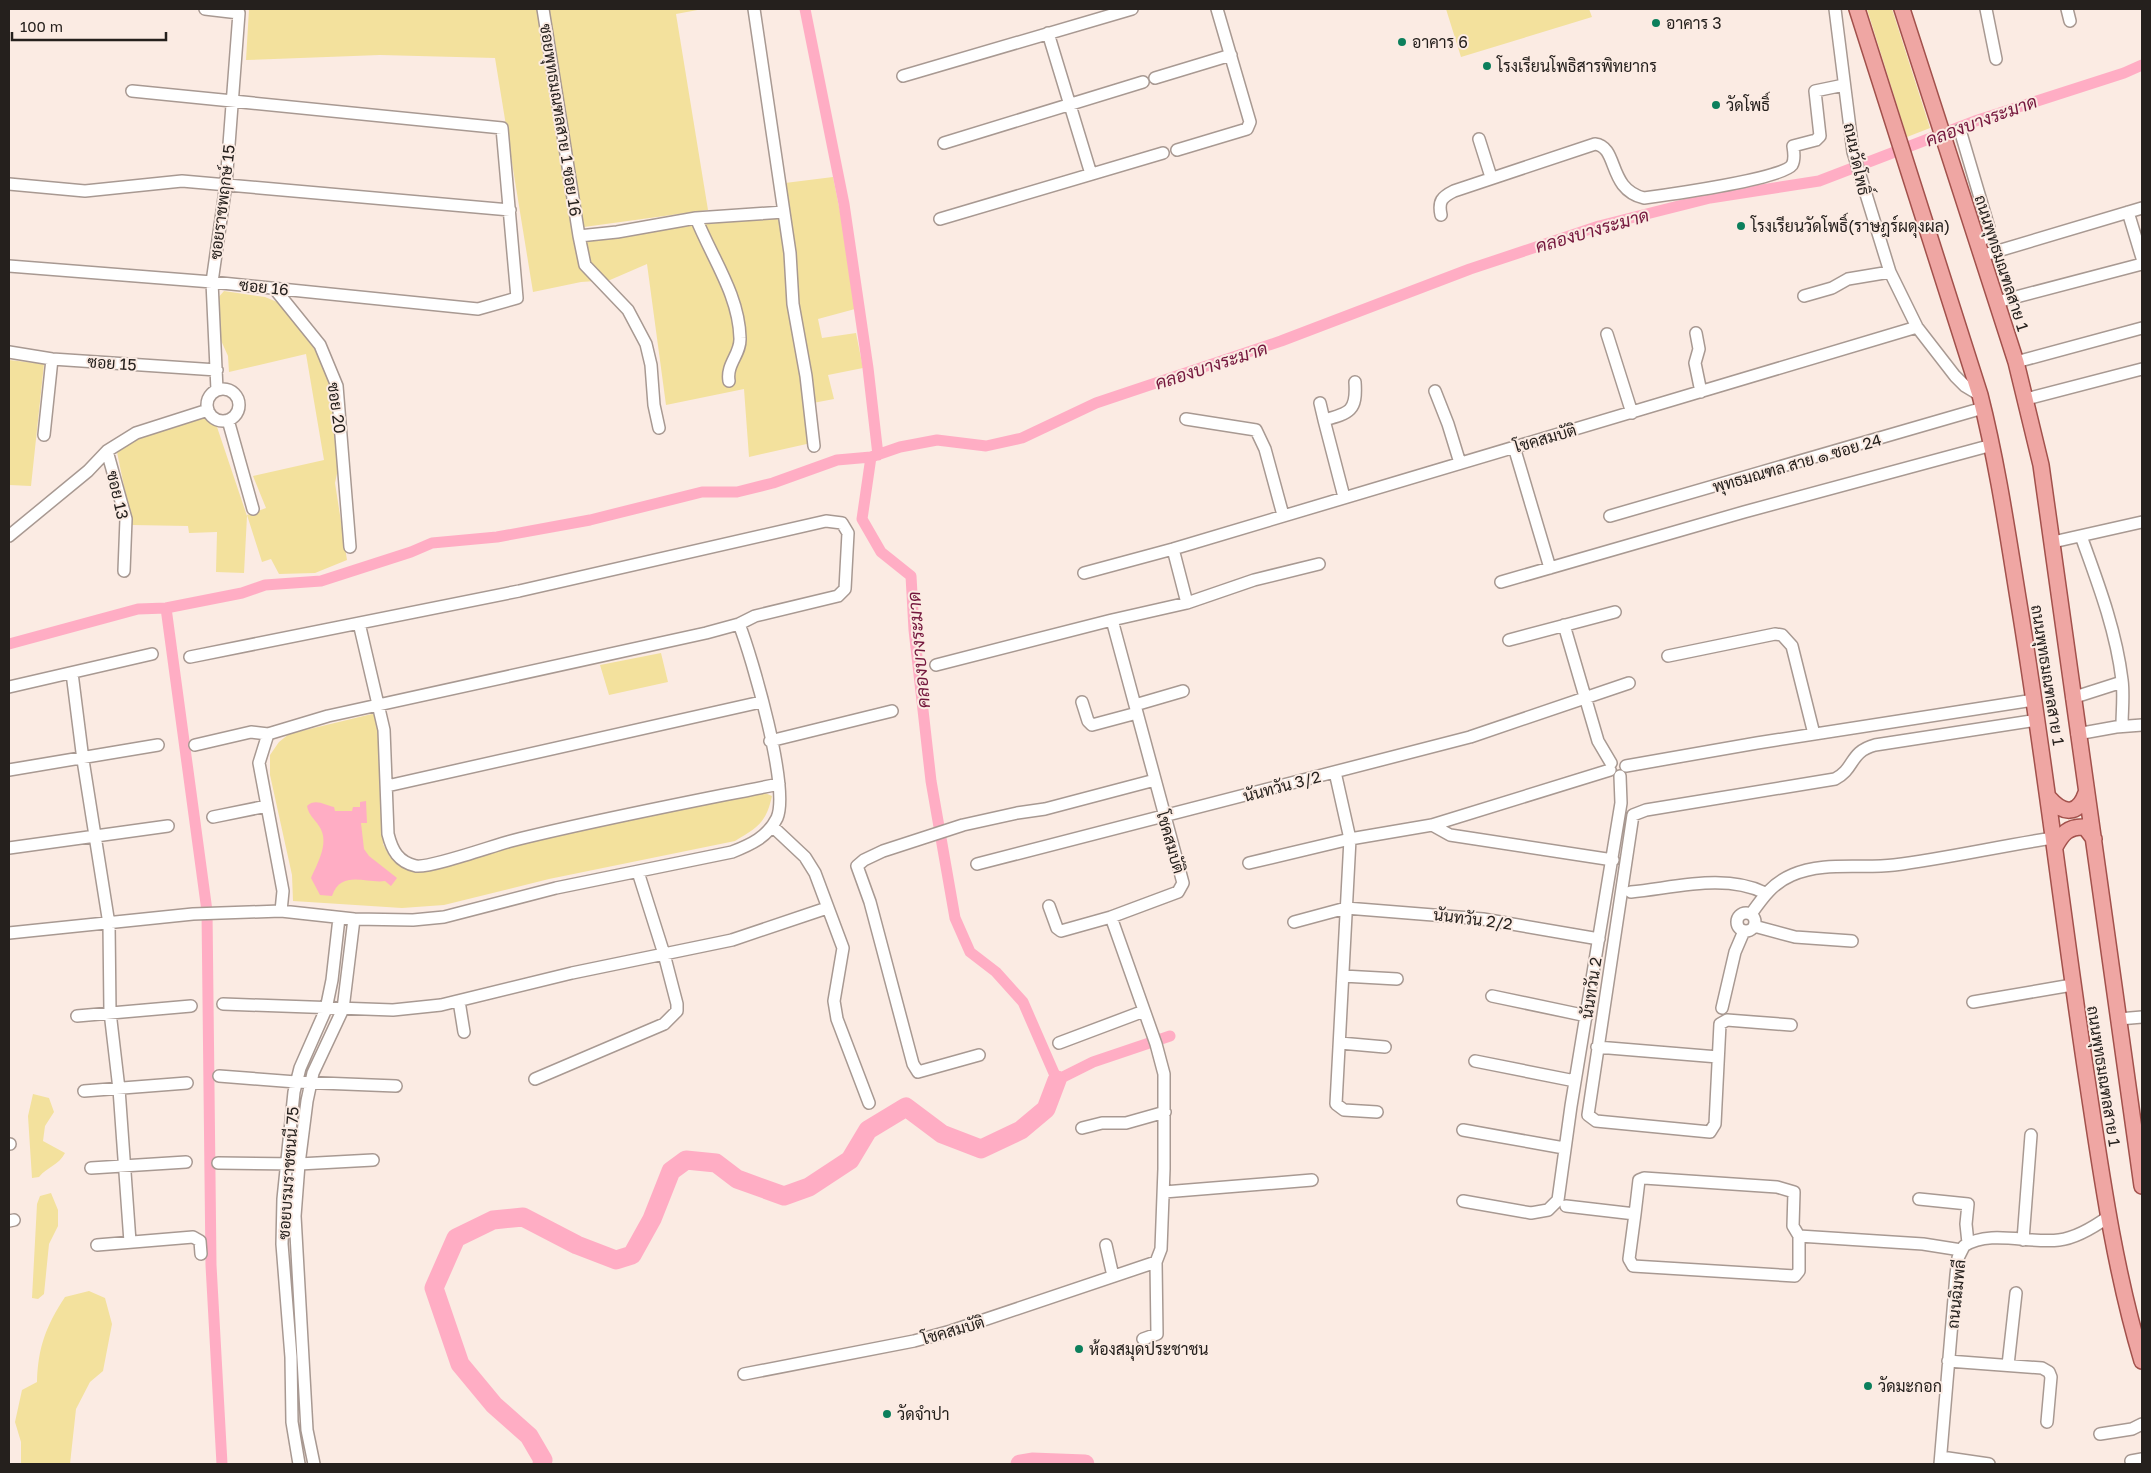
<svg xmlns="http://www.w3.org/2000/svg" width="2151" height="1473" font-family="'Golos Text',Sarabun,sans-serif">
  <rect width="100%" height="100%" fill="#fbebe3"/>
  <!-- green -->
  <path fill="#f3e19d" d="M249,9H703L676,14L708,210L584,227L583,238L788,215L785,183L833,177L851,266L855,309L818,319L822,338L856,333L863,368L828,375L834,399L813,403L820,441L749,457L744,389L666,405L647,264L610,280L581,282L533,292L495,58L380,55L246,60Z
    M1446,9H1589L1592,17L1461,57Z
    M1867,9H1892L1930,128L1907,137Z
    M224,291L265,297L282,304L321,354L333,399L339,464L335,483L347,560L315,573L279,574L271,559L262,562L247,515L266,508L253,476L324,460L306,354L229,372L228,356L219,336L217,299Z
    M9,360L44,364L31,486L9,485Z
    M205,418L217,427L247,516L244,573L216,572L217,532L189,533L188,526L132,525L117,452C140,433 175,421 205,418Z
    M661,653L668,682L609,695L600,665Z
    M372,714L376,715L380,729L383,844L390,857L401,867L421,870L518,844L760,791L772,796C766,823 758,827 735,841L549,879L444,905L402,908L293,901L292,875L270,775V755L279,742L289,734Z
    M33,1094L49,1098L54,1112L45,1126L43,1141L65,1153C59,1165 47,1167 39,1177L32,1178L28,1116Z
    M51,1193L58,1210V1226L49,1244L44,1294L38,1299L32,1298L37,1204L40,1196Z
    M89,1291L105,1298L112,1324L103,1371L90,1382L76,1409L70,1464H21V1442L15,1422L22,1390L37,1382C38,1347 46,1326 65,1297Z"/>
  <!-- water -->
  <path fill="#ffadc4" d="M366,801L367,823H361L364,849L369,856L397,878L391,886L385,881C367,884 341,869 332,896L320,895L311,878C318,862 330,842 319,826C314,818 309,816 307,806C315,798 325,805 334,807L335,811H352L353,807H360V802Z"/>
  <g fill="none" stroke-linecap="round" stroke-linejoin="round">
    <!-- canal -->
    <path stroke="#ffadc4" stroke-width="11" d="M805,9L844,204L868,368L878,455
      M871,457L862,519L881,552L911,576L914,630L931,781L955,918L970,952L996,972L1023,1002L1057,1080L1093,1062L1170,1036
      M166,608L207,911L211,1265L222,1464
      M9,644L138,609L166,608L242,593L265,585L321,581L411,552L432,543L497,537L590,520L702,492H737L773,483L837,460L871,457L900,447L937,440L986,446L1022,438L1096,403L1281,341L1470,269L1599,226L1710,198L1819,181L1978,120L2124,73L2142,65"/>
    <!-- river -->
    <path stroke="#ffadc4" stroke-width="19" d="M542,1464L543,1460L529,1436L494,1405L460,1364L434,1288L456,1238L493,1220L523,1217L577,1245L616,1260L632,1255L652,1219L671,1171L686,1160L716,1163L737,1179L784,1196L809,1187L850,1160L868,1130L906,1107L942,1134L981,1149L1021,1130L1046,1109L1057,1080
      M1020,1464L1032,1462L1085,1464"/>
    <defs>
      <path id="minor" d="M205,9L239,13L226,184L212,282L217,390
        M543,9L579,236L617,232L696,218L784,212
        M754,9L790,253L793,304L806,376L814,446
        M1835,9L1853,152L1890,272L1917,327L1955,376L1965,386L1980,395
        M1986,9L1996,59
        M2067,9L2070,21
        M1048,33L1091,174
        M903,76L1132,9
        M1155,78L1231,55
        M1960,130L1989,228L1988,236L1977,243
        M1479,139L1491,177
        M944,143L1143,82
        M1177,150L1247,129L1250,122L1217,9
        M9,184L85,191L182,181L510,210
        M2128,212L2142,258
        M1441,215C1438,201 1442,197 1454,191L1595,144C1619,147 1607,189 1644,198C1666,195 1782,179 1792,165C1795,160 1794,152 1793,146L1816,140L1820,136L1815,91L1844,85
        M696,218C712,258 739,295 740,338C741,354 726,364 729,381
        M940,219L1163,153
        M579,236L585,265L628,310L646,344L651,365L654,405L659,428
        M1981,256L2142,208
        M9,266L212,282L478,309L517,298L502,128L132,91
        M274,288L320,345L337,386L350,547
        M1804,296L1832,288L1848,279L1890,272
        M1997,302L2142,264
        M1696,333L1699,349L1695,363L1701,392
        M1607,334L1632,413
        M9,352L52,359L217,370
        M2016,362L2142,328
        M207 405a16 16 0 1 1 32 0a16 16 0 1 1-32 0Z
        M1435,391L1448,424L1460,463
        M2026,399L2142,369
        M1320,403L1324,420
        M1186,419L1256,430L1265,449L1283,515
        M228,420L253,509
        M44,435L52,359
        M1514,447L1550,568
        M107,451L126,519L124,571
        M1344,497L1324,420C1350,413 1357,411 1355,382
        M1610,516L1983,408
        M9,536L88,471L107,451L136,433L208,410
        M2081,536C2098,583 2116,630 2122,680C2124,695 2122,711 2122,726
        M2053,542L2142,522
        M1084,573L1173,549L1917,327
        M1501,582L1744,512L1992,445
        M1187,603L1254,580L1319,564
        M359,623L384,730L388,834C392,850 398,862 416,866C431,868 492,846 511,841C599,819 690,802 779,784
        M1564,625L1598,741L1611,763
        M1509,640L1615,612
        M1668,656L1775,634L1782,635L1792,646L1814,734
        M936,665L1112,620
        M72,673L83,760L109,924L110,1012L119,1089L130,1242
        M9,687L152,654
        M2072,698L2122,682
        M1082,702L1088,721L1092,725L1137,713
        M1135,705L1183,691
        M2077,734L2116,727L2142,725
        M770,741L892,711
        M195,745L251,732L268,734
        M1626,766L1757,743L2034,700
        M9,770L158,745
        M1335,772L1350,839L1336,1104L1344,1110L1377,1112
        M387,786L761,702
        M213,817L267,806
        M1432,825L1450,835L1613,860
        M772,826L805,857L815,873L843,948L834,1001L837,1019L869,1103
        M9,848L168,826
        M1249,863L1350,839L1432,825L1610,770
        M977,864L1470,737L1629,683
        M1631,892C1674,888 1725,873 1765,893
        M1049,906L1057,928L1061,931L1111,917
        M281,911L354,919L413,920L444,917L556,888L732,852C750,845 768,837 777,818C790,788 752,657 739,624
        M1737 922a9 9 0 1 1 18 0a9 9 0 1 1-18 0Z
        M1751,914C1763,897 1773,883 1792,875C1823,861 1861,869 1894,865C1948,858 2000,846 2053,838
        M1294,922L1346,908L1483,919L1599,939
        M1754,926L1795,937L1852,941
        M9,933L193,914L281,911L283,891L259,763L268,734L328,716L706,633L739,624L755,616L838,596L845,589L848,533L842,523L826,521L519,591L190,657
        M1343,976L1397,979
        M1492,996L1587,1016
        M459,1001L464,1032
        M1973,1002L2072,985
        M223,1004L393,1010L441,1005L572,973L732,940L827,908
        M1722,1008L1735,952L1744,931
        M77,1016L191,1006
        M2119,1019L2142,1017
        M1791,1025L1727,1020L1720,1024L1715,1124L1710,1132L1596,1121L1588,1115L1633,815L1646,810L1835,779C1855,769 1849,752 1875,745L2037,720
        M1059,1043L1144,1011
        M1340,1043L1385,1047
        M1597,1047L1718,1057
        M979,1055L918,1072L913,1064L870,902L857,866L864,860L883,851L963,825L1017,813L1045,809L1155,780
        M1475,1061L1575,1081
        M219,1076L296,1082L396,1086
        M535,1079L664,1024L677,1011V1004L664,954L638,872
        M84,1091L187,1083
        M1082,1128L1102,1123H1126L1165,1112
        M1463,1130L1564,1148
        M9,1144H10
        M218,1163L299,1164L373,1160
        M91,1168L186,1162
        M1164,1192L1312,1180
        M1919,1199L1968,1204L1966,1224L1968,1243
        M1463,1201L1531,1213L1548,1210L1558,1200L1571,1106L1621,803L1620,776
        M1566,1206L1635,1214L1639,1180L1644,1178L1777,1187L1794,1192L1793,1226L1799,1236L1923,1244L1961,1250
        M1635,1214L1629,1259L1633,1266L1795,1276L1799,1271V1236
        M9,1221L14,1220
        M2023,1240L2031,1135
        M97,1245L193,1237L200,1241L201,1254
        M1106,1245L1113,1276
        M1143,1339L1157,1334L1156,1262L1161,1249L1164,1169V1074L1156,1044L1111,917L1178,892L1183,883L1112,620L1187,603L1173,549
        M1948,1361L2042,1368L2049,1372L2051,1377L2047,1422
        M2008,1365L2016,1293
        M744,1374L914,1341L951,1331L1156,1262
        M2100,1434L2132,1429L2142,1424
        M1941,1457L1989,1464
        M2131,1461L2142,1459
        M299,1464L292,1422L291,1357L282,1244L283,1199L294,1092L300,1068L326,1009L332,980L339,918
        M314,1464L307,1430L295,1216L299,1164L307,1101L313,1073L343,1009L354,919
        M1940,1464L1956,1275L1958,1258L1964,1246C1990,1229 2029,1244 2059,1240C2076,1238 2094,1227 2108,1217"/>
      <path id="major" d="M1857,9L1980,395C1997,462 2007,530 2018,598C2045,760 2063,923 2088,1086C2102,1179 2115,1271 2142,1361
        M1902,9L2016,362L2041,465L2142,1186
        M2049,798C2063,814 2078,816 2086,793
        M2055,847C2062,834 2068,826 2085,827L2094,839"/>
    </defs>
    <!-- minor casing -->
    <use href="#minor" stroke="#a89992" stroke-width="14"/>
    <!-- major casing -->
    <use href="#major" stroke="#a2514c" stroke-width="18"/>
    <!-- minor -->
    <use href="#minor" stroke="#fff" stroke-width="11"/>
    <!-- major -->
    <use href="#major" stroke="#efa6a3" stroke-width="15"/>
  </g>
  <!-- markers -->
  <g fill="#0c7f5c" stroke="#fbebe3" stroke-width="2">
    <circle cx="1656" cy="23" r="5"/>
    <circle cx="1402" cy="42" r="5"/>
    <circle cx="1487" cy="66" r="5"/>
    <circle cx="1716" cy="105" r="5"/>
    <circle cx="1741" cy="226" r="5"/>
    <circle cx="1079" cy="1349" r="5"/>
    <circle cx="1868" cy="1386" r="5"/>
    <circle cx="887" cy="1414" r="5"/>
  </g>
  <g text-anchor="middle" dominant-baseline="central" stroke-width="4" stroke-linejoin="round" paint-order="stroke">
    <!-- poi labels -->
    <g font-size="16" fill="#25201d" stroke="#fbebe3" text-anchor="start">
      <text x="1666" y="23">อาคาร 3</text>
      <text x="1412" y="42">อาคาร 6</text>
      <text x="1497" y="66">โรงเรียนโพธิสารพิทยากร</text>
      <text x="1726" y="105">วัดโพธิ์</text>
      <text x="1751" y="226">โรงเรียนวัดโพธิ์(ราษฎร์ผดุงผล)</text>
      <text x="1089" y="1349">ห้องสมุดประชาชน</text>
      <text x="1878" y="1386">วัดมะกอก</text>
      <text x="897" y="1414">วัดจำปา</text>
    </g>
    <!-- street labels -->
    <g font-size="16" fill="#25201d" stroke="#fbebe3">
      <text transform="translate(561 120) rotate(81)">ซอยพุทธมณฑลสาย 1 ซอย 16</text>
      <text transform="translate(1857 159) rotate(78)">ถนนวัดโพธิ์</text>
      <text transform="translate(222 202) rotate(-83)">ซอยราชพฤกษ์ 15</text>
      <text transform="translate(2002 263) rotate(72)">ถนนพุทธมณฑลสาย 1</text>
      <text transform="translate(264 287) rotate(6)">ซอย 16</text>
      <text transform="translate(112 363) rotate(4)">ซอย 15</text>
      <text transform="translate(337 408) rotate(82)">ซอย 20</text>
      <text transform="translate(1545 438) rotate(-16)">โชคสมบัติ</text>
      <text transform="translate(1797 463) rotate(-16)">พุทธมณฑล สาย ๑ ซอย 24</text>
      <text transform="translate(118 495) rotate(77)">ซอย 13</text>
      <text transform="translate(2048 675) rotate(81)">ถนนพุทธมณฑลสาย 1</text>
      <text transform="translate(1282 786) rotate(-15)">นันทวัน 3/2</text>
      <text transform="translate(1171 842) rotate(74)">โชคสมบัติ</text>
      <text transform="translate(1473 919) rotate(7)">นันทวัน 2/2</text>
      <text transform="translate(1591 988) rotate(-81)">นันทวัน 2</text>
      <text transform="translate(2104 1076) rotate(81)">ถนนพุทธมณฑลสาย 1</text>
      <text transform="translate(288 1173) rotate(-86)">ซอยบรมราชชนนี 75</text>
      <text transform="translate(1956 1294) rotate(-84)">ถนนฉิมพลี</text>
      <text transform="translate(953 1330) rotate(-16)">โชคสมบัติ</text>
    </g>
    <!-- water labels -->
    <g font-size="18" font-style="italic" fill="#74173d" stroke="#fbebe3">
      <text transform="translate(1981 120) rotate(-20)">คลองบางระมาด</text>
      <text transform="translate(1592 230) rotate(-16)">คลองบางระมาด</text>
      <text transform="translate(1211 365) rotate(-18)">คลองบางระมาด</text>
      <text transform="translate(918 650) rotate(-95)">คลองบางระมาด</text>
    </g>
  </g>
  <!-- border -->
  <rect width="2151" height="1473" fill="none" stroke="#25201d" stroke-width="20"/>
  <!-- scale -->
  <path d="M12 32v8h154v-8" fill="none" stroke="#25201d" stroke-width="2.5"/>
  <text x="20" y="32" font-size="15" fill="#25201d" stroke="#fbebe3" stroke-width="4" paint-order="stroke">100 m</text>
</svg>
